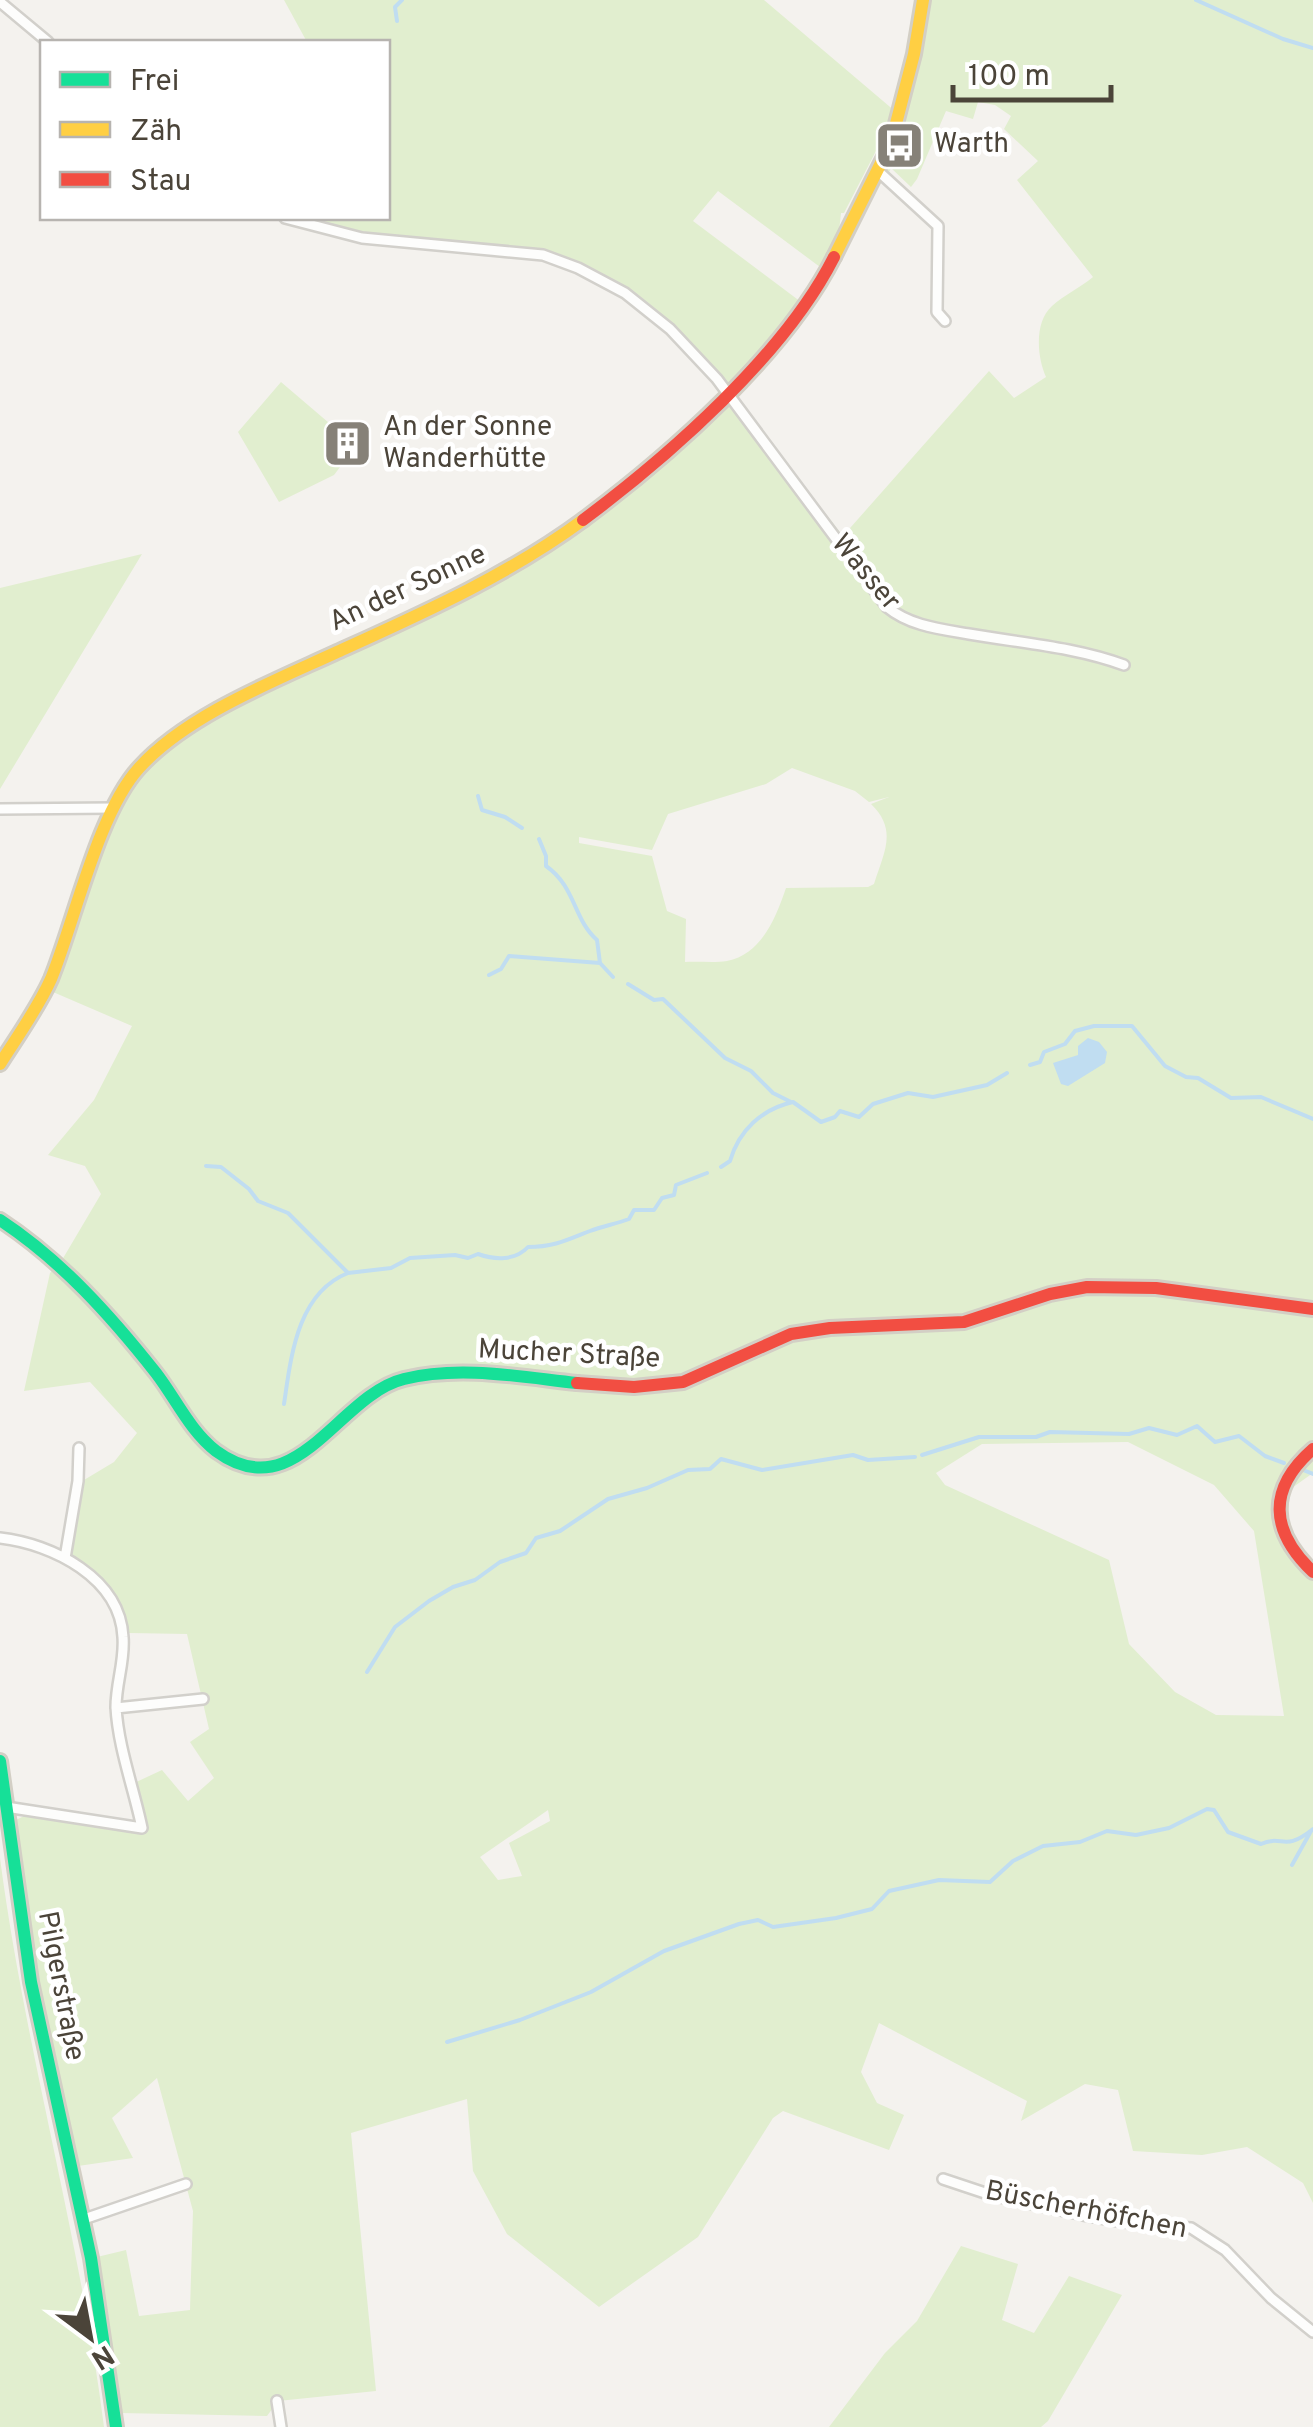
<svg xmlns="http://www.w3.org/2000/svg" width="1313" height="2427" font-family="Overpass,sans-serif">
  <rect width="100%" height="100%" fill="#f4f2ee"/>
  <!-- green -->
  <path fill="#e1eecf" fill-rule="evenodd" d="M284,0H764L896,112L844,213H841L839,231L820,267L718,191L693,221L801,302L779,330L788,339L736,399L843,536L989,371L1014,398L1046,377C1037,357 1034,322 1052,306C1064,295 1081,287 1093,277L1017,180L1038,161L1004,129L1011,116L995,105L978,102L973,119L946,111L917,179L911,187L891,168L884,183L878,171L902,109L923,0H1313V1473L1289,1490L1288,1534L1313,1560V2203L1303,2183L1247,2147L1202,2155L1133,2151L1118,2090L1085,2084L1021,2121L1027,2101L879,2023L861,2072L877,2103L904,2115L889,2150L783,2111L773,2118L698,2237L599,2307L507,2234L473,2171L467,2099L351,2133L376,2391L278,2401L267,2416L120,2413L97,2257L126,2250L139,2316L190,2310L193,2211L157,2078L112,2118L133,2158L78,2166L45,2030L14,1821L26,1815L141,1828L132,1784L162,1770L188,1801L214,1778L190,1742L209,1729L187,1634L129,1633C121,1596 98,1577 70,1553L84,1480L114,1462L137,1433L90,1382L24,1391L50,1273L62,1260L101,1194L85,1166L48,1155L94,1100L132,1026L46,989L112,809L138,769L169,742L238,697L452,600L533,555L629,486L727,394C683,328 607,265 526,252C474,244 419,245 367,238C340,235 312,225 285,218H388V42H307ZM792,768L855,791L869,802L889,797L871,804C898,830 884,852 874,884L868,887L786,888C776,917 762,954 727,961C714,963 698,961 685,962L686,919L667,911L652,856L579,843V837L652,850L668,814L766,784ZM1128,1442L1214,1485L1254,1531L1284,1716L1216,1715L1175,1692L1129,1644L1109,1560L945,1485L936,1473L982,1444ZM548,1810L550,1821L509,1843L522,1876L498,1880L480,1857Z
    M281,382L356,446L334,475L279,502L238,432Z
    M142,554L0,789V588Z
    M0,1858C25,2050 80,2236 104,2427H0Z
    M961,2246L1018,2264L1002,2320L1034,2333L1069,2276L1122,2295L1048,2421L1041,2427H829L885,2353L917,2321Z"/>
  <!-- water -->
  <path fill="#c0ddf1" d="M1088,1038L1099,1042L1107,1052L1105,1063L1068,1086L1061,1084L1053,1063L1078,1055V1046Z"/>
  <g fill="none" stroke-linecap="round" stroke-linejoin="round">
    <!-- stream -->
    <path stroke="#c0ddf1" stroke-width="4" d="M1196,0L1283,39L1313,48
      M397,21L395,7L402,0
      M478,796L482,810L505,817L522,828
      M539,839L546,856V866C576,887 573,919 597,940L600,963
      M489,975L501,969L509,956L600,963L613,977
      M628,984L654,1000L663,999L725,1058L751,1071L773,1093L791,1102
      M1030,1065L1040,1062L1044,1052L1065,1044L1075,1031L1094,1026H1132L1165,1066L1186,1077L1198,1078L1231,1098L1261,1097L1313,1119
      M206,1166L221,1167L249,1189L258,1201L288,1213L348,1273L391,1268L410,1258L455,1255L468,1258L478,1254C495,1260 515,1261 528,1247C554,1247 567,1240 590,1231C603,1226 616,1224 629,1219L634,1210H654L662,1198L674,1195L676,1185L707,1173
      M721,1167L730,1161C739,1130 762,1109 793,1102L821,1122L835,1117L840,1111L859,1117L873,1104L908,1093L933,1097L987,1085L1007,1073
      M284,1404C291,1357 297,1293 348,1273
      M922,1455L979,1437H1036L1050,1432L1129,1434L1149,1428L1177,1435L1197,1426L1215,1442L1239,1436L1265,1456L1284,1463
      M1303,1470L1313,1474
      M367,1672L395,1627L429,1601L453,1587L475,1580L500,1562L526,1553L536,1538L560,1531L608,1499L647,1488L688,1470L710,1469L721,1459L762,1470L853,1455L868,1460L915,1457
      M1292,1865L1311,1831
      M447,2042L520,2020L591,1992L664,1951L739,1924L758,1920L773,1927L836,1918L872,1909L889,1891L939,1880L990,1882L1013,1861L1043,1846L1080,1842L1107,1831L1136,1835L1169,1828L1207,1809L1214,1810L1228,1832L1261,1844C1284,1834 1283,1853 1313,1829"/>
    <defs>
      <path id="street" d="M0,2L48,42
        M878,171L938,226L937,312L945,321
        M285,218L362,238L543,255L578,268L625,293L670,329L717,379L887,607C910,626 940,629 969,634C1021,643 1075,647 1124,665
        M0,809L113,808
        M0,1538C53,1544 120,1578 123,1637C125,1661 116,1683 116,1707C118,1747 134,1789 142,1828L6,1807
        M65,1558L78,1481L79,1448
        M116,1708L203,1699
        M943,2179L991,2195L1083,2215L1124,2222L1191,2228L1225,2250L1271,2298L1313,2332
        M84,2219L186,2184
        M277,2401L281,2427"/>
      <path id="fast" d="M0,1220C61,1260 111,1316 156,1373C176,1399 190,1431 216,1451C296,1510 338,1395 404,1379C460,1365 521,1377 577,1383
        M0,1761L31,1982L91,2258L116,2427"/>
      <path id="slow" d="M834,257L891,143L914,54L923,0
        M0,1064C17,1037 38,1008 51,979C75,920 98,813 139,768C186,716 272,682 335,653C421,614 507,576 583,520"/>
      <path id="jam" d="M583,520C670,455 785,354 834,257
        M577,1383L634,1387L683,1382L791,1334L830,1328L964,1322L1050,1294L1087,1287L1156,1288L1313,1309
        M1313,1449C1267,1489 1270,1531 1313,1572"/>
    </defs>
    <!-- street casing -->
    <use href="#street" stroke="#d2d0cb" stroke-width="14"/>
    <!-- fast casing -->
    <use href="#fast" stroke="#d3cfc5" stroke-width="18"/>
    <!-- slow casing -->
    <use href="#slow" stroke="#d3cfc5" stroke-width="18"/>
    <!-- jam casing -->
    <use href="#jam" stroke="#d3cfc5" stroke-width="18"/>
    <!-- street -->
    <use href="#street" stroke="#fdfdfc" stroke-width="9"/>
    <!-- fast -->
    <use href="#fast" stroke="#16e098" stroke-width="12"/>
    <!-- slow -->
    <use href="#slow" stroke="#ffcf43" stroke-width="12"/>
    <!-- jam -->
    <use href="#jam" stroke="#f24e42" stroke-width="12"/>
  </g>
  <!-- icons -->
  <defs>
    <symbol id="bus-square" viewBox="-11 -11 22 22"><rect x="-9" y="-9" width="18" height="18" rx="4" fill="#868178" stroke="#fff"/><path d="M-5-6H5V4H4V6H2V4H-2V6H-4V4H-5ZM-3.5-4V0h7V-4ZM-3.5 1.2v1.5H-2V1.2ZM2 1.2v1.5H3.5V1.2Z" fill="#fff"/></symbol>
    <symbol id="building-square" viewBox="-11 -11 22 22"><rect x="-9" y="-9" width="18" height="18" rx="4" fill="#868178" stroke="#fff"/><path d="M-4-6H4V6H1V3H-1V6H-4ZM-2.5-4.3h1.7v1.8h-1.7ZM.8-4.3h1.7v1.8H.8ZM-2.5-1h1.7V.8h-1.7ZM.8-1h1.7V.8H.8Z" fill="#fff"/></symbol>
  </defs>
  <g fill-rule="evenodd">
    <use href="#bus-square" x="872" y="118" width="55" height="55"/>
    <use href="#building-square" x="320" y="416" width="55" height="55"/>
  </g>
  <g text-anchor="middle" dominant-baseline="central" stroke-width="9" stroke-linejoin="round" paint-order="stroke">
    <!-- poi labels -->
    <g font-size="28" fill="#4b4439" stroke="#fff" text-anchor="start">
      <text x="934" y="145">Warth</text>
      <text x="383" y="428">An der Sonne<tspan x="383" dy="32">Wanderhütte</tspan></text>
    </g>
    <!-- street labels -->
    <g font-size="28" fill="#4b4439" stroke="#fff">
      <text transform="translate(865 573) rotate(50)">Wasser</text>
      <text transform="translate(408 589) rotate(-25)">An der Sonne</text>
      <text transform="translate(569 1355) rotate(3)">Mucher Straße</text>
      <text transform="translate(60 1986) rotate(79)">Pilgerstraße</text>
      <text transform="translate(1086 2211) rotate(11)">Büscherhöfchen</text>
    </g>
  </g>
  <!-- legend -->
  <rect x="40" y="40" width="350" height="180" fill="#ffffff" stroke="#b7b4b0" stroke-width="2.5"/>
  <rect x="60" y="72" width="50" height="15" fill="#16e098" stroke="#b7b4b0" stroke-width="2.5"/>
  <text x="130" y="90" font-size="30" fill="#4b4439">Frei</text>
  <rect x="60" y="122" width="50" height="15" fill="#ffcf43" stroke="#b7b4b0" stroke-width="2.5"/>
  <text x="130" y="140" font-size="30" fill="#4b4439">Zäh</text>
  <rect x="60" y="172" width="50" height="15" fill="#f24e42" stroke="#b7b4b0" stroke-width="2.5"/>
  <text x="130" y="190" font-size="30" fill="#4b4439">Stau</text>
  <!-- north arrow -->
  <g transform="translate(90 2337) rotate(148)" stroke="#ffffff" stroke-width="8" paint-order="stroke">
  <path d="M0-8L18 38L0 25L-18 38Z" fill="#4b4439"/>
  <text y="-15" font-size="28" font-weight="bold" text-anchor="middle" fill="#4b4439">N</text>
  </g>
  <!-- scale -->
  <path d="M953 85v15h158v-15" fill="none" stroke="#4b4439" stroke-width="5"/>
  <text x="968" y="85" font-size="30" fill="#4b4439" stroke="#ffffff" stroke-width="8" paint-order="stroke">100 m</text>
</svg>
